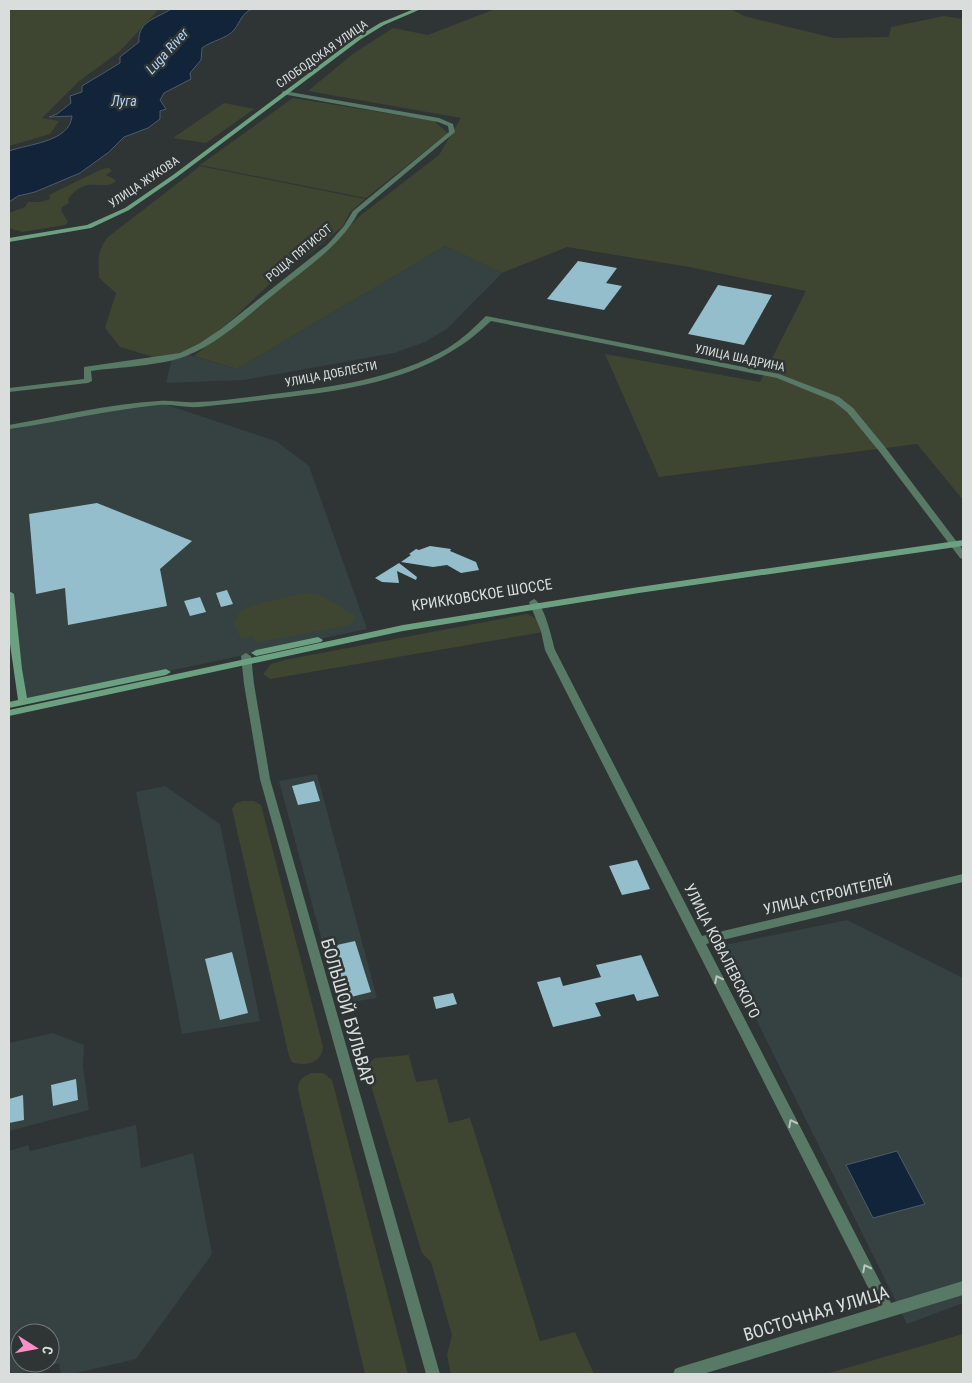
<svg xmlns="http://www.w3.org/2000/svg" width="972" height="1383" font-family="'Roboto Condensed',sans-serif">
  <rect width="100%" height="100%" fill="#2e3534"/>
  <!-- built -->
  <path fill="#354241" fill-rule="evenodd" d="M445,246L502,273L448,328L425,342L394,353L244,380L166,383L172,358L189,355L237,369Z
    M161,403L276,441L309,466L367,629L23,702L9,579V427Z
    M317,774L377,998L339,1004L279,781Z
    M165,786L220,824L260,1021L182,1034L136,792Z
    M847,920L963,978V1303L907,1324L720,946Z
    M53,1033L84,1045L83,1067L89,1110L9,1131V1043Z
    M136,1125L141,1168L193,1153L212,1254L136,1359L72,1374H61L59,1363L19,1374H9V1151L28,1145L30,1151ZM20,1333H50V1363H20Z"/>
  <!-- green -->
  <path fill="#3e4632" d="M9,9H159L120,51L78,82L42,118L59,121L50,134L9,146Z
    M495,9H731L744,16L834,38L889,37L891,27L944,16L963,19V500L917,444L659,477L605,354L760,382L806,291L689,267L567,247L502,273L445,246L237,369L194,356L329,246L361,215L439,155L461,118L308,91L354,53L393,28L428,35Z
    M293,98L434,121L448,133L366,198L200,165Z
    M224,103L254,109L206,143L173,138Z
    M200,166L365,199L350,212L343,226L309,254L283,271L235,317L211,337L179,354L157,358L120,347L105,328L116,293L99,278C98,262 97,250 108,237Z
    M109,168L112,171L106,175L116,180L115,182C100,192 88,174 68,199L69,203L62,207L61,210L68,222L65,225L22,232L9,228V213L25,207L28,202H41L50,199L49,195L102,169Z
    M306,593L318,594L353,614L355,620L349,625L256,643L253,636L241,639L234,623L241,610L265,602Z
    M527,614L537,619L543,632L270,679L263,674L271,664L284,660Z
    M243,801H254L261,805L265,820L323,1047C322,1063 305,1067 292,1062L289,1056L232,809L236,803Z
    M409,1055L416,1082L437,1079L449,1123L470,1118L540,1341L575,1332L594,1374H451L447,1355L452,1335L431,1262L422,1253L365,1066L375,1058Z
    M311,1073H323L332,1080L408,1374H365L298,1090C298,1080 302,1077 311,1073Z
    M963,1334V1374H826Z"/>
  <!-- water -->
  <path fill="#11243a" stroke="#4d5c6b" d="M171,9H252C241,14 241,21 234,30C228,38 211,41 202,48L201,60L190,73L191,79L164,93L160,100L166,109L160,111V119L148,128L124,137L109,152L80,173L35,192L18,196L9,202V151C28,144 70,142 72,116L49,117L57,114L71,103L70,96L82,92V86L120,63V57L139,42C137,21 158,18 171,9Z
    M897,1151L925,1204L873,1218L846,1165Z"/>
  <!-- building -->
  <path fill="#95becc" d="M578,261L617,268L606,283L622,286L604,310L547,299Z
    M718,285L772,295L744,345L688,334Z
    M97,503L192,541L160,569L167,606L68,625L65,588L36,594L29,514Z
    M430,546L451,549L450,551L476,562L479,570L461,573L447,565L433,567L401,562L411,555L409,554L416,549L419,550Z
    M399,563L417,577L416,580L397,571L399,583L382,582L375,578Z
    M227,590L233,604L221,607L216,593Z
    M200,597L206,612L190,616L184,601Z
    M314,781L320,801L298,805L292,786Z
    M637,860L650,889L622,895L609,866Z
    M355,941L371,992L343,999L328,947Z
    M232,952L248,1013L220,1020L205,959Z
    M641,955L659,996L637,1001L634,994L595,1003L601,1016L553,1027L537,982L560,977L563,986L601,977L596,965Z
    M453,993L457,1004L436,1009L433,997Z
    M76,1079L78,1100L53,1106L51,1085Z
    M23,1095L24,1120L9,1123V1099Z"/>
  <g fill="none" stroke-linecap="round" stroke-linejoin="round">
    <!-- street -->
    <path fill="#587965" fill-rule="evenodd" d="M284,91L439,118L453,124L455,132L358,213C339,248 303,270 273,295C246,317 219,343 186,356C162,366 118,367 91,371L92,381L88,383L9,392V388L84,379V367L180,353L200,343L221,329L327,245L344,226L353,211L449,132L448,126L438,122L282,94V92Z
      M486,316L779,374L839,397L853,408L885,447L963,550V559L960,558L879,451L847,412L833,401L777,378L491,321C479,332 466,343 452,351C399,384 332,392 271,399C247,402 223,405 199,407C186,408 172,404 158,405C108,410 59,422 9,429V425C59,416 109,404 159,401C172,400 184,403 197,402C223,401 248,397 273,394C332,387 396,379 448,348C462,339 474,328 486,316Z
      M534,599C544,603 552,639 555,650L702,936L963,874V882L706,944L891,1303L963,1281V1295L703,1374H673L675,1369L680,1367L878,1307L545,650L541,631L529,602Z
      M246,653L251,656L254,684L270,779L440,1374H426L260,779L244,684L241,656Z"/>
    <!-- secondary -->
    <path fill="#6ba080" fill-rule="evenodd" d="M414,9H421L384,25L361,39L177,177L129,210L91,228L9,242V238L87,225L125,208L173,175L357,37L380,23Z
      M963,540V546L639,593L403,631L9,716V710L403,625L639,587Z
      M9,591L14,594L22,669L27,698L166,669L171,672L166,675L9,708V702L18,700L9,637Z
      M318,637L323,640L321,642L256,656L251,653L256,650Z"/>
  </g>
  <!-- one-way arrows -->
  <defs><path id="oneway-chevron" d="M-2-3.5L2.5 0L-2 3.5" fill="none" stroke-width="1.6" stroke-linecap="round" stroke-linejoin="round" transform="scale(1.25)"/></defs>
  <g stroke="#b9c5bf">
    <use href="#oneway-chevron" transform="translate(718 979) rotate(-117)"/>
    <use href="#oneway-chevron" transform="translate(792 1123) rotate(-117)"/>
    <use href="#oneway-chevron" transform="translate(866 1268) rotate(-117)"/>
  </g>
  <g text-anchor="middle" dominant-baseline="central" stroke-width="5" stroke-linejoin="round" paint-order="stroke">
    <!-- far-street labels -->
    <g font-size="12" fill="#d9dedd" stroke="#2e3534">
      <text transform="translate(322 54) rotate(-35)">СЛОБОДСКАЯ УЛИЦА</text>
      <text transform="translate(144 182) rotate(-34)">УЛИЦА ЖУКОВА</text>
      <text transform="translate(299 253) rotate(-40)">РОЩА ПЯТИСОТ</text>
      <text transform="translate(740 358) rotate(12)">УЛИЦА ШАДРИНА</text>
      <text transform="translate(331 374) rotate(-11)">УЛИЦА ДОБЛЕСТИ</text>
    </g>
    <!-- far-water labels -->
    <g font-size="14" font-style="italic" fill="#b1d1f7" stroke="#2e3534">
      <text transform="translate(167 51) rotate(-48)">Luga River</text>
      <text x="124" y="101">Луга</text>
    </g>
    <!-- street labels -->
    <g font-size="15" fill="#d9dedd" stroke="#2e3534">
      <text transform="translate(482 595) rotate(-9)">КРИККОВСКОЕ ШОССЕ</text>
      <text transform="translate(828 895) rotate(-13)">УЛИЦА СТРОИТЕЛЕЙ</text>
      <text transform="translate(722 951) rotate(63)">УЛИЦА КОВАЛЕВСКОГО</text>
    </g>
    <!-- near-street labels -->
    <g font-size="18" fill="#d9dedd" stroke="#2e3534">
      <text transform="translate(348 1012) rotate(74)">БОЛЬШОЙ БУЛЬВАР</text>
      <text transform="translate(816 1313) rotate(-17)">ВОСТОЧНАЯ УЛИЦА</text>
    </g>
  </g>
  <!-- border -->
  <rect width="972" height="1383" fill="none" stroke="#d9dedd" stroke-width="20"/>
  <!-- north arrow -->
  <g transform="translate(35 1348) rotate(101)"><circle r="24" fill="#2e3534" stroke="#727978"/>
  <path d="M0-4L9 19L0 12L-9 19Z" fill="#f98fc9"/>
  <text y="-8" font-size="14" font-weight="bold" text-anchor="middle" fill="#d9dedd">С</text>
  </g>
</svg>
